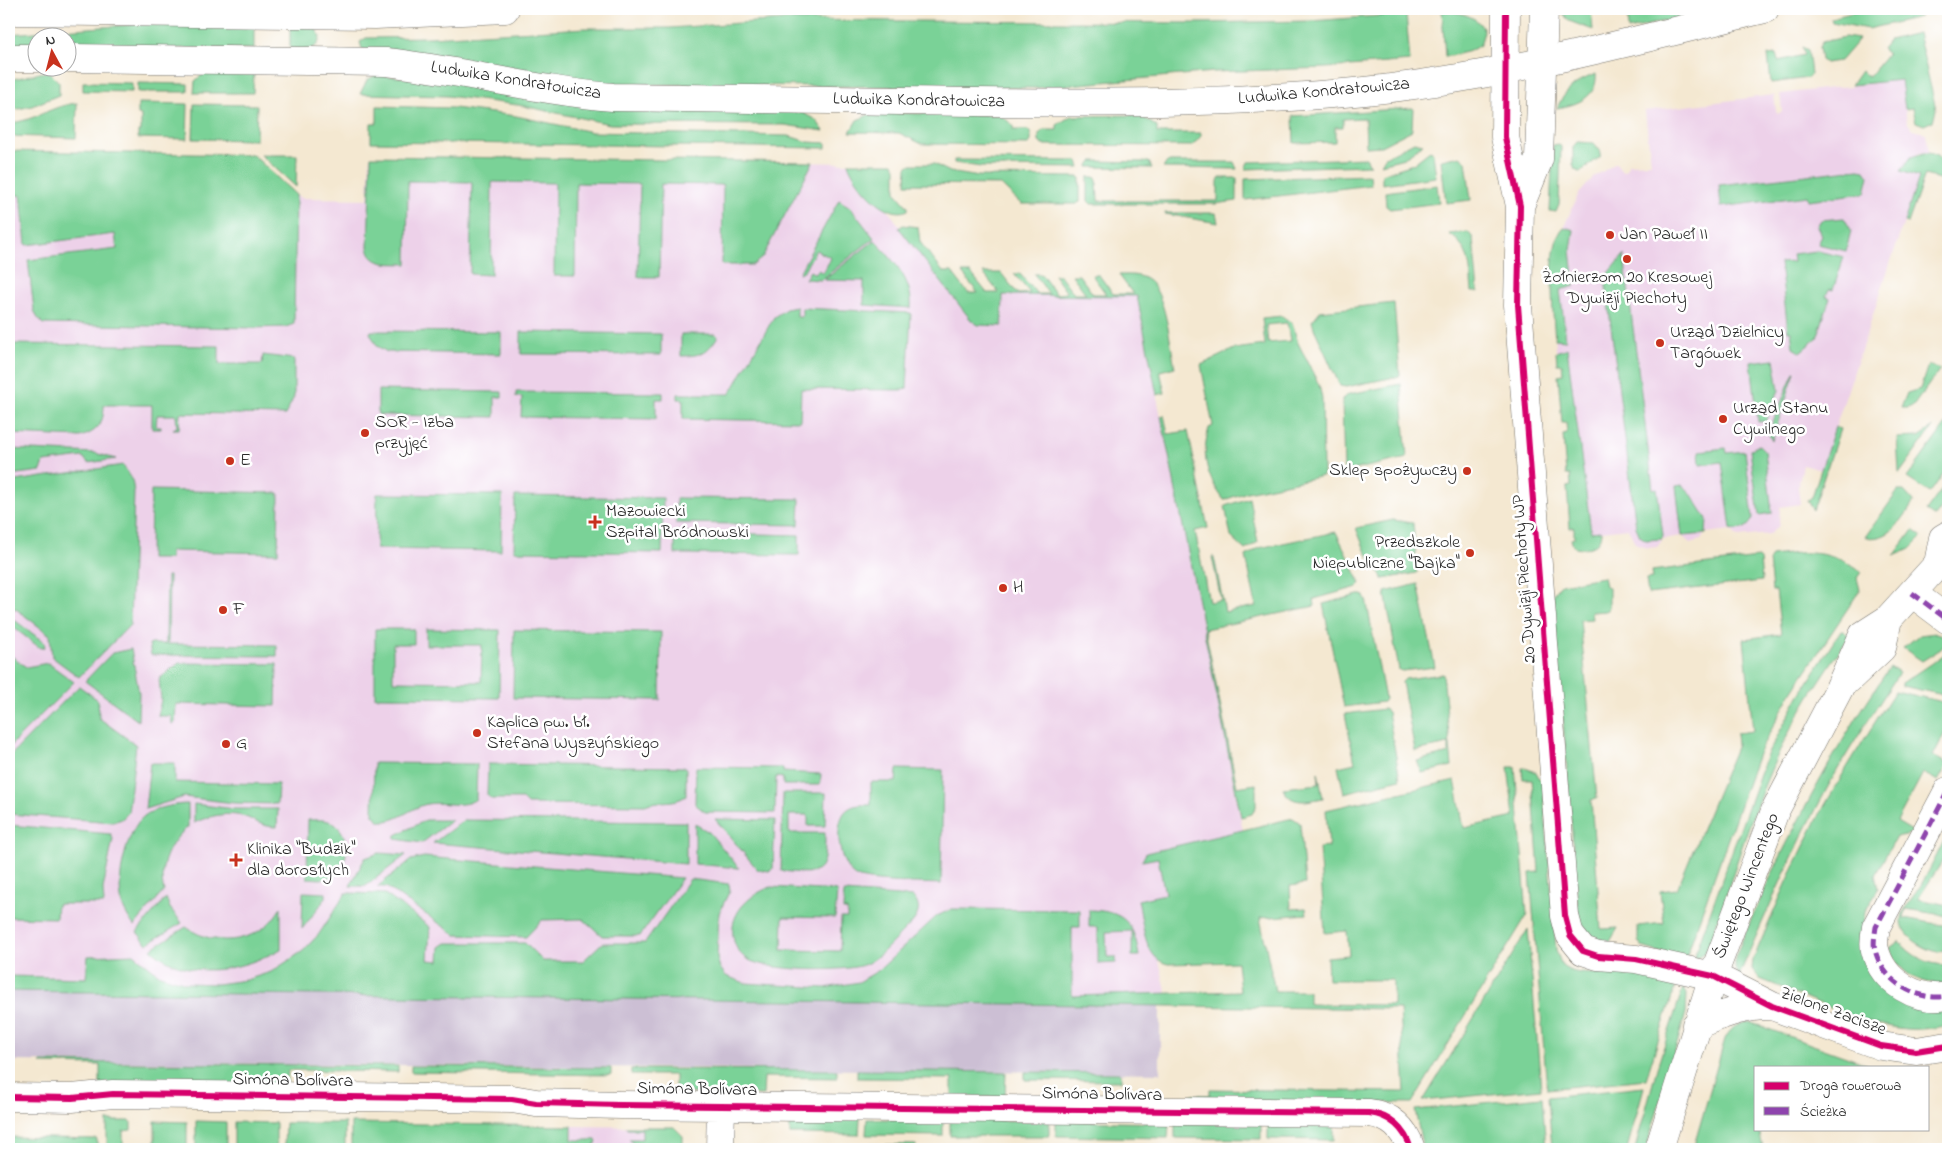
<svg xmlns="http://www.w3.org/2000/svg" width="1957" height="1158" font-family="'Indie Flower',sans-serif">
  <rect width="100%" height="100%" fill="#fff"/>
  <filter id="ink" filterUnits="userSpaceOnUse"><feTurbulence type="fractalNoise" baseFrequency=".02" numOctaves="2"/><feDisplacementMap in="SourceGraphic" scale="10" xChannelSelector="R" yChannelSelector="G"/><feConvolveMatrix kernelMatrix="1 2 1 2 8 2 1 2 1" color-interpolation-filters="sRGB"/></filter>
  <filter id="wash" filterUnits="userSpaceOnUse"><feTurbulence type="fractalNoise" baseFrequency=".0096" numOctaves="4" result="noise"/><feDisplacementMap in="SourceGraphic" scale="20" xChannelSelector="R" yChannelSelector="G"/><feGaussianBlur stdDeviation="1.12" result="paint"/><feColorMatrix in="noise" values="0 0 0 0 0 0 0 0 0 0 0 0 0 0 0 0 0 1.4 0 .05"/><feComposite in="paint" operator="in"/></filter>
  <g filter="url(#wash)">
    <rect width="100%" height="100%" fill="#f4e8d1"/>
    <!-- built -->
    <path fill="#edd1e9" d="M1901,80L1907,122L1913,130L1926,133L1929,152L1919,153L1901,171L1919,177L1821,470L1803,465L1798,487L1800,504L1780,507L1779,525L1770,534L1738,537L1731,530L1706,533L1701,540L1690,543L1682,536L1663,539L1657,547L1648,548L1635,543L1628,528L1601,531L1599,541L1594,546L1579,548L1573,546L1571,539H1574V528H1570L1567,487L1571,486L1570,475H1566L1563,435L1567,434L1566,423H1562L1558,375H1563L1562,364H1557L1552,287L1559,238L1578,195L1594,177L1616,163L1623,172L1627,169L1628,164L1651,163L1645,111L1774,95L1776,111L1778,114L1782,111L1780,94Z
      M370,156L852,163L951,294L1137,296L1244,836L1159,961L1170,1006L9,991V174L254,177L302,198L368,199Z
      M373,1124L674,1127L673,1149H373Z"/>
    <!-- industrial -->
    <path fill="#ccbfd4" d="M9,991L1160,1006V1073L9,1061Z"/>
    <!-- green -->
    <path fill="#7ad297" stroke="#527e61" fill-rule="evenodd" d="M1591,9L1593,30L1569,21L1562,12V9Z
      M1627,9H1715L1628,30Z
      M1867,9H1912L1920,17L1868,29L1832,22L1831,18Z
      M1442,11C1457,12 1480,15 1484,32L1480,45L1470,51L1445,57Z
      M1406,14L1410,61L1326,68L1214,72L1036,88L617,84L362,49L360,42L366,38L430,37L586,28H670L783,20L1195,23L1311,21Z
      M142,24L254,25V49L68,47V38H38L37,46H9V34Z
      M290,25L315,27L320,37C318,53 302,49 290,49Z
      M1918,33L1936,109L1933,121L1924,125L1916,122L1913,108L1905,109L1901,80L1851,85L1861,71L1869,77L1888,54L1882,49L1889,40Z
      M1845,37L1859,39L1840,61L1825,63L1821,60L1819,47L1822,42Z
      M1802,47L1808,50L1811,74L1808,78L1771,83L1768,55L1776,54L1778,61L1804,55Z
      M44,72H49L59,82V95L32,106L9,111V80Z
      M204,73H254L253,93H194L195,81Z
      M1596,74C1598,97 1577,105 1557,108C1565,90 1578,80 1596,74Z
      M376,75L803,113L816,120L824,131L785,125L610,124L518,105L447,96L360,94L367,80Z
      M83,82L132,83V92L83,91Z
      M138,83L188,84V92H138Z
      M77,103L76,138L9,136V123C33,122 52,105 77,103Z
      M138,103L188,104L187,139L138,138V131H141V115L138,114Z
      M194,104L257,105L256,140L193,139Z
      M377,106L454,108L516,116L592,132L789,136L808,142L826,143V148L371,142V123H377Z
      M1413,108L1412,130L1381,146L1366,147L1365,118L1343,119V127H1335V142L1294,143L1293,116Z
      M873,113L1000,115L1013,125V130H1028L1031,134V141L1028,145L922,144L899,133L850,132L857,120Z
      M1140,115L1157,127V133H1201V136L1192,146L1043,145L1039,142V134L1043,130H1057V125L1071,116Z
      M1414,142L1423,144L1404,158L1381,164L1385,157Z
      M1577,142L1594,143L1601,152L1600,157L1580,172L1575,170L1573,164V147Z
      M1559,144L1561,147L1559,205L1556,212L1550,211L1553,145Z
      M1431,150L1433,153L1436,177L1382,184V174L1413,164Z
      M9,151L253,155L296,195L294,324L286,327L253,328L43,324L37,317L34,310L28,260L117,249L115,234L26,245L21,195L9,196Z
      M1924,153C1940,152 1948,166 1943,180L1925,175L1908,223L1904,222L1919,177L1901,171L1911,157Z
      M261,155H297L296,187Z
      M371,156L813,162L762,258L753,265H722L723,185L661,184L659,277H638L640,184L576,183L575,276H554L555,183L492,182L491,275L470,274L472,182L408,181L407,264C392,263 371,267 368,247Z
      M1460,156L1466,161L1471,200L1446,203L1441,160Z
      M1366,158L1370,165L1245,169L1248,162Z
      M954,160L1078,161L1080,168L981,167L954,163Z
      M1092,161L1149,162L1152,168L1088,167Z
      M1167,162H1234L1237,169L1163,168Z
      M848,163H893L896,167V193L908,207V210C886,221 854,182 848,163Z
      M911,164H934L950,172L973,176L1080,177V201L1077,204H1021L1001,185L906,184L907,167Z
      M1859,169L1865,170L1869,176L1865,193L1808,200L1807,196L1721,207L1719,185Z
      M1370,175L1371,185L1245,200V179Z
      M1088,177H1095L1097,180L1098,201H1218V181L1220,178H1237V201L1215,204H1091L1088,201Z
      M1437,185L1439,203L1390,209L1386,206L1385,192Z
      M839,200L850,207L874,238L821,280L805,279L810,271L815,274L818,270L823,273L831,258L816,250L803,272L799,273Z
      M1216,213L1218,223L1165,214V213Z
      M1844,218L1851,230L1846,251L1818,244L1822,236L1817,226L1821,220Z
      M903,225L918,227L920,242L943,272H952L968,293H978L962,273H971L987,293H999L983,273H1001L1018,294L1030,293L1014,274H1020L1037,294H1049L1034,274H1041L1056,294L1067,293L1054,275H1060L1074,294H1086L1072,275H1079L1093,294H1106L1092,275H1099L1113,294H1133L1119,275C1128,275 1138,274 1146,279C1166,289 1170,346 1175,367L1160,371L1165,393L1157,395L1137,296L1003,295L1002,326L978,325L971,320L899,228Z
      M1564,227L1574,230L1571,250L1575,286L1560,290L1566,340L1555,339C1553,315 1546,244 1564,227Z
      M1468,232L1473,238L1478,292H1472C1470,270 1471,247 1449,234Z
      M875,240C892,260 913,279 911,308L864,305V281L824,280Z
      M1817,251L1844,257L1833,290L1829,289L1826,296L1830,298L1817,338L1800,352L1793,347L1791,331H1788L1780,263L1793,262L1792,254Z
      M1624,255L1653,489L1657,488L1663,536L1662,539L1646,540L1640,536L1636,527L1605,278Z
      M1394,303L1400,376L1346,387L1340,386L1314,328L1312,321L1320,311Z
      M797,307V317H802V308L911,313L907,388L903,390L801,389L800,421L683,419V399H678V394H730L774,317L786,309Z
      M1282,316L1292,323L1298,343L1319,385L1322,398L1323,476L1247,492L1224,500C1206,476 1201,456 1209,428L1213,426L1201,365L1234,349L1265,345L1262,318ZM1287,323L1290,341L1268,343L1266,325Z
      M371,331L501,332V354L387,352L377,346L370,333Z
      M521,332L661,334V355L521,354Z
      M681,334H716L718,336C708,353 700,356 681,356Z
      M9,344L219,346V364H262L263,355L294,359V397L285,415L180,413L179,429H173L177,427L176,415H157L156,427H161V429H152V405H104C104,423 98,432 80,437L9,434Z
      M1567,348L1591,532L1601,531C1601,547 1586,551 1573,546L1571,539L1574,538V527L1570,528L1567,487L1571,486L1570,475H1566L1563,435L1567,434L1566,423H1562L1558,375L1563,374L1562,364H1557L1556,352Z
      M1774,359L1779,390L1766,421L1758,422L1751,362Z
      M1928,365L1940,369L1914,405L1908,408H1901L1907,393L1920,389Z
      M1794,372H1795L1772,440L1768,433Z
      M1401,384L1407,458L1344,472L1342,399L1349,394Z
      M378,390L502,392V397H495V417L378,415Z
      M516,392L663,393V399H656V419L521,417L522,397H516Z
      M1164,415L1168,434L1188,431L1208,528L1195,531L1209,602L1221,600L1212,557H1214L1225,612L1256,606L1246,556L1259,548L1336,532L1360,582L1358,587L1314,599L1315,606L1205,629L1237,787L1256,784V807L1252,814L1241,817L1161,416Z
      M1948,421V467L1930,493L1907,478Z
      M1835,427L1840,429L1813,510L1807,501L1812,497Z
      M1933,427L1900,473H1899L1897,438L1918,437Z
      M1759,445L1765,451L1772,513L1759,515L1750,450Z
      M1726,448L1727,453L1745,451L1753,518C1749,528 1740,532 1731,529L1722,462L1700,465L1699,451Z
      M9,449L95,453L116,459L88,463L83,457L44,462L41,471L9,475Z
      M123,465L132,479L134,492L130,625L79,677L52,657L50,635L16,609H9V482Z
      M1948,481V500L1935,517L1926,511Z
      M1682,485L1690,492L1707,519L1706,534L1682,536L1676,486Z
      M151,490L279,493L278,553L170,551V559H150Z
      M1898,491H1904L1914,502C1902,520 1890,542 1865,537Z
      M377,494L502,495L501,551L376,549Z
      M515,496L663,498L662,553L514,551Z
      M676,498L800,499L799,525L676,523Z
      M1249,498L1258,542L1245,550L1231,537L1225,506Z
      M1393,520L1413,523L1417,573L1383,579L1365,550L1356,528Z
      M1913,530L1922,537L1910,549L1894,556Z
      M675,532L799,535V555L675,554Z
      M1798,553C1823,552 1841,557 1861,572L1857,578L1860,590L1792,692L1758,754L1685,960L1642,947L1638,940V926L1664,923L1660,891L1677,889L1737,745L1736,733L1753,731L1744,639L1781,634L1776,591H1772L1769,560L1771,556Z
      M1758,558L1760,560L1762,581L1648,594L1646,579L1652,578L1651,571Z
      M167,576H169L168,644L277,645V656L151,655L149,644H166Z
      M1603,577L1605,586L1609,588V607L1606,611L1591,612L1592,619L1580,620L1597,799L1591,800L1601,929L1618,928L1608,945L1593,941L1579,922L1553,594L1561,584Z
      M1418,584L1435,667L1402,671L1399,670L1385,592Z
      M1358,595H1363L1366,599L1385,699L1383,702L1344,707L1323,604Z
      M13,619L44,642L45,647L40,648L9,624V620Z
      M375,629H414V644H393V681L481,682L482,645H426V629L500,630L499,698L375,697Z
      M514,630L661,632L660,700L513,698Z
      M1841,630L1850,636C1822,676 1794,718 1774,763C1748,821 1731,883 1710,943L1703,954L1693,960L1766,757L1799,696Z
      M1936,633L1948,637V641L1941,649L1922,661L1903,648L1919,635Z
      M131,649L139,693L138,721L85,681L112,653Z
      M1948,652V696L1902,686V683Z
      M9,654L26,667L48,663L74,682L9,747Z
      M179,663L277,664L276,706L176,704L175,723L172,724L171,716H158L161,699L159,679Z
      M1890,667L1899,673C1876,709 1851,745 1830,783C1796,845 1767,910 1739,976L1735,969V957C1778,855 1827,758 1890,667Z
      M1443,674L1452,766L1422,773L1417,761L1449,753V744L1415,751L1402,682L1405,679Z
      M79,686L98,700L99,718L136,745L128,813L122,819L113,822L9,814V757Z
      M1895,691L1948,703V727L1933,756L1948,764L1938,781L1923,773L1897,822L1912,831L1910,834L1896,837L1875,875L1878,889L1865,912L1862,935L1938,1011L1948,1010V1025C1934,1028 1920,1030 1906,1029C1862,1025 1802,995 1760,979L1752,969L1753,960C1775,908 1798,855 1825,805C1847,766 1871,728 1895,691Z
      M1384,709L1388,712L1400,779L1344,793L1338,767L1355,763L1345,714Z
      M150,763H175V782L278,784L277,804L234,803L184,797L145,809Z
      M374,763L477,764L476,799C463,809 443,801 427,804C411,807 397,823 380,821L373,815Z
      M488,764L686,767V796C673,805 659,799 645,805L527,804L522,799H491L487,795Z
      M696,767L783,768V772L821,774L820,785H783V778L776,777L775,813L705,812L695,804Z
      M1508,767H1515L1527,915L1412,1103L1190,1100V1095H1210V1089L1405,1092L1400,1009L9,991V976L86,978L88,956L134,954L160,975L186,983L217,984L246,980L271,972L303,951L319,934L346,893L385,894L430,927L428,960L439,961L440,947L446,943H525L543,961H583L602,943H645L690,879L729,884L730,890L719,913L717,958L720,968L726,976L745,983L825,988L859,982L879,970L937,916L952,909L1080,910V927H1072V996L1240,991L1237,962L1168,964C1143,959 1143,920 1138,900L1165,894L1158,858L1142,861L1146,853L1293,818L1300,823L1305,884L1290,886L1291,909L1306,908L1307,914L1260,918L1275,991H1309V1004L1393,1005V980H1328L1327,957L1349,955L1347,931L1325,933L1319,848L1329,847L1326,810L1455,780L1464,828L1514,817Z
      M1522,767L1536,772L1543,785L1556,950L1562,966C1579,979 1607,971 1627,972C1643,972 1661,977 1676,984L1646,1079L1547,1089L1530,873L1539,872L1532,779H1523Z
      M897,769L943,770L941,884C924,883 870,883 857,877C838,868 832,820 848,809C855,804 863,805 871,805V782H896Z
      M1318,772L1323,798C1307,801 1291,806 1283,788L1319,784Z
      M783,793H826L825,826H808V815H789V833H825C825,876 823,875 781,871Z
      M188,804V827C170,841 157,867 164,891L134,926C128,917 122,908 121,898C117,878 127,830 143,817C153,808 176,804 188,804Z
      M194,804L234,809H278L277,827C265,827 259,823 248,818C230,811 211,815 194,823Z
      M715,819L775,820L773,869L770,871L758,870Z
      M308,820C315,820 325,819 331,822C353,832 351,872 327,878C321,880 313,878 307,878Z
      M426,820H452L422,843L395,839L396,835Z
      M464,820L686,822V864L433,843Z
      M695,824L709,832L739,868L695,864Z
      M9,825L111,834L113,839L103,889L104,904H57L56,918L9,917Z
      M1948,833V853L1918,899L1948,905V916L1906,909L1904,918L1948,926V948L1939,952C1925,950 1900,936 1902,918C1903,907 1916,894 1921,885C1931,868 1939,850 1948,833Z
      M379,853L406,855L366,886H350L365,858Z
      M424,857L682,878L640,936H602L583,919L542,920L526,937L456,935L386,887H377L411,860Z
      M771,887L837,891L835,918L783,917L782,950L840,951L841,918H847V910H843L844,892L913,897C924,909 916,920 906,929C894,940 881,957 866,964C846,973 765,971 747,959C740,955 736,948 734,941C727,915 748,895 771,887Z
      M303,892L326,893V898L302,929Z
      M166,898L170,908L182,923L147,944L137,932Z
      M281,907V949C242,970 188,983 151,949L186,927C218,950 263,942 281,907Z
      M1089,910C1124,911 1134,922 1139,956H1132V931L1106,932L1107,957H1116V963L1098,964V927H1089Z
      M1528,929L1541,1089L1423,1101Z
      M1899,941C1911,956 1928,965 1947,965L1948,983C1922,986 1898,974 1890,948Z
      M1683,988L1687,994L1686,1013L1646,1149H1635L1657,1068Z
      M1749,1022L1874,1067H1756V1102L1754,1103L1756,1129H1759L1763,1149H1693L1725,1039C1730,1029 1737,1023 1749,1022Z
      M41,1062L395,1066H398V1072L288,1070L287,1088L100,1086V1065L41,1064Z
      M411,1066L611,1068V1075L411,1072Z
      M631,1069L837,1070V1078L764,1077L763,1095L675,1093V1075H631Z
      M857,1070L1006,1072L1005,1097H952V1079L857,1078Z
      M1025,1072L1121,1073V1081L1025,1080Z
      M1644,1087L1627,1149H1552L1548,1097Z
      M1542,1097L1546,1149H1423L1415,1110Z
      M790,1118L860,1119L859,1135L790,1134Z
      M867,1119L943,1120V1136L866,1135Z
      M950,1120L1049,1121V1136H950Z
      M107,1121H131V1130L123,1131V1149H107Z
      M155,1121L187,1122V1149H155Z
      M196,1121L226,1122V1147H196Z
      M1056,1121L1169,1123L1168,1138L1056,1136Z
      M234,1122L276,1123V1149H234Z
      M285,1123H345V1149L284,1148Z
      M351,1123L572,1126V1140H596L597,1143L594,1145L596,1149H351Z
      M1175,1123L1261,1124V1139L1175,1138Z
      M1268,1124L1334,1125V1140L1268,1139Z
      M626,1127H674L683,1136V1149H637L629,1139H642V1129H627Z
      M9,1137L97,1139V1149H9Z
      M851,1144L916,1145V1149H851Z"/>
  </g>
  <g filter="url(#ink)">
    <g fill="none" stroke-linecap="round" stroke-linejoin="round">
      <defs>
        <path id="minor" d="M1506,9L1505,137L1520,206L1518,305L1565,916L1570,935L1583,951L1598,956L1636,959L1713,976L1772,1006L1881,1046L1916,1051L1948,1046
          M1520,206L1539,159L1544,9
          M1938,564L1943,538L1948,535
          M1912,593L1948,620
          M1849,679L1882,648L1888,619
          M1948,791L1876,927C1875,934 1873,944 1875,950C1883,982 1917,1002 1948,996
          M1696,1025C1722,1015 1744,1005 1772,1006
          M9,1097L72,1098L113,1094L512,1099L536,1103L621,1105L1369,1113C1390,1115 1405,1129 1411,1149
          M720,1149L721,1106
          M1659,1149L1713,976L1775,811L1839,689L1863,635L1888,619L1938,564L1948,558"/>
        <path id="major" d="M9,11L375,15L505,9
          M9,58H38
          M68,58L386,62C462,70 536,91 613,97C733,99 854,100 974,102C1105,103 1235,104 1365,91C1500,77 1633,41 1765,9"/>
      </defs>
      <!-- minor casing -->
      <use href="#minor" stroke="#716d65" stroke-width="29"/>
      <!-- major casing -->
      <use href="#major" stroke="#716d65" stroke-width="29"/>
      <!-- minor -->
      <use href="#minor" stroke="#fff" stroke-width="28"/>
      <!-- major -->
      <use href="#major" stroke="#fff" stroke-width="28"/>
      <!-- quiet -->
      <path stroke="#8e44ad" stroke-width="5" stroke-dasharray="10 5" stroke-linecap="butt" d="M84,12V9
        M1912,593L1948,620
        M1948,791L1876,927C1875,934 1873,944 1875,950C1883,982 1917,1002 1948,996"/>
      <defs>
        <path id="cycleway" d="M1506,9L1505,137L1520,206L1518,305L1565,916L1570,935L1583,951L1598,956L1636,959L1713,976L1772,1006L1881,1046L1916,1051L1948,1046
          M9,1097L72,1098L113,1094L512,1099L536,1103L621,1105L1369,1113C1390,1115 1405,1129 1411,1149"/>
      </defs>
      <!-- cycleway casing -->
      <use href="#cycleway" stroke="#fff" stroke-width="9"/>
      <!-- cycleway -->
      <use href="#cycleway" stroke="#d6006c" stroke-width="6"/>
    </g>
  </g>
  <!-- markers -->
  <g fill="#c8321e" stroke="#fff" stroke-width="2">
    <circle cx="1610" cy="235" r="5"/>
    <circle cx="1627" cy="259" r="5"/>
    <circle cx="1660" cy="343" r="5"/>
    <circle cx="1723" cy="419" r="5"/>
    <circle cx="365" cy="433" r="5"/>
    <circle cx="230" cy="461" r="5"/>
    <circle cx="1467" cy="471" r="5"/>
    <path d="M592.5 514.5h5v5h5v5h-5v5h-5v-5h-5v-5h5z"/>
    <circle cx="1470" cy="553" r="5"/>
    <circle cx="1003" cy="588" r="5"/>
    <circle cx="223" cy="610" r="5"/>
    <circle cx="477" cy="733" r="5"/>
    <circle cx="226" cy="744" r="5"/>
    <path d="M233.5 852.5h5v5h5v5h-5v5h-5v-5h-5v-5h5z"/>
  </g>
  <g text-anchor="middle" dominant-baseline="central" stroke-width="5" stroke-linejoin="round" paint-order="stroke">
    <!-- street labels -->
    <g font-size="18" fill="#2b2b2b" stroke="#fff">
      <text transform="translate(516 81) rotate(9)">Ludwika Kondratowicza</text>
      <text transform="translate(1324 92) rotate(-5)">Ludwika Kondratowicza</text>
      <text transform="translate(919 101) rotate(1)">Ludwika Kondratowicza</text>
      <text transform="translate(1525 579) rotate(-94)">20 Dywizji Piechoty WP</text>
      <text transform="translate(1747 886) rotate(-69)">Świętego Wincentego</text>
      <text transform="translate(1833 1012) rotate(20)">Zielone Zacisze</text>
      <text transform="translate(293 1081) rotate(1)">Simóna Bolívara</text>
      <text transform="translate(697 1090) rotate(1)">Simóna Bolívara</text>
      <text transform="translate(1102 1095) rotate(1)">Simóna Bolívara</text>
    </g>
    <!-- poi labels -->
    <g font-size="18" fill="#2b2b2b" stroke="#fff" text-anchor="start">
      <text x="1620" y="235">Jan Paweł II</text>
      <text x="1627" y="278" text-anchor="middle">Żołnierzom 20 Kresowej<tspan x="1627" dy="21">Dywizji Piechoty</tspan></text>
      <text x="1670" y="333">Urząd Dzielnicy<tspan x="1670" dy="21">Targówek</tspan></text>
      <text x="1733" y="409">Urząd Stanu<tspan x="1733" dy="21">Cywilnego</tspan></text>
      <text x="375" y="423">SOR - Izba<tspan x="375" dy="21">przyjęć</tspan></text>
      <text x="240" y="461">E</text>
      <text x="1457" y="471" text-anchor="end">Sklep spożywczy</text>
      <text x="606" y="512">Mazowiecki<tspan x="606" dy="21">Szpital Bródnowski</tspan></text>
      <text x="1460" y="543" text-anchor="end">Przedszkole<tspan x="1460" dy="21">Niepubliczne "Bajka"</tspan></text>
      <text x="1013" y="588">H</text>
      <text x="233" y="610">F</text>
      <text x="487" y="723">Kaplica pw. bł.<tspan x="487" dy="21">Stefana Wyszyńskiego</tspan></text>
      <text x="236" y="744">G</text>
      <text x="247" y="850">Klinika "Budzik"<tspan x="247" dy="21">dla dorosłych</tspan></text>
    </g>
  </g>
  <!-- margin -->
  <rect width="1957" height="1158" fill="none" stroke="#fff" stroke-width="30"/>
  <!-- legend -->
  <rect x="1754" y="1066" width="175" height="65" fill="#ffffff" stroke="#aaaaaa"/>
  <rect x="1764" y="1082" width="25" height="8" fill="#d6006c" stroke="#aaaaaa"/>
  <text x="1800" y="1090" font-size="15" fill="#2b2b2b">Droga rowerowa</text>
  <rect x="1764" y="1107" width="25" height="8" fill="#8e44ad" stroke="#aaaaaa"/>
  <text x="1800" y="1116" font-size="15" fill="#2b2b2b">Ścieżka</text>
  <!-- north arrow -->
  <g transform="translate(52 52) rotate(353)"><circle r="24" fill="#ffffff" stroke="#aaaaaa"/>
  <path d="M0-4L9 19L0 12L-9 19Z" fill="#c8321e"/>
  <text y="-8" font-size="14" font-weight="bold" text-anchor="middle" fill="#2b2b2b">N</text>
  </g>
</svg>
